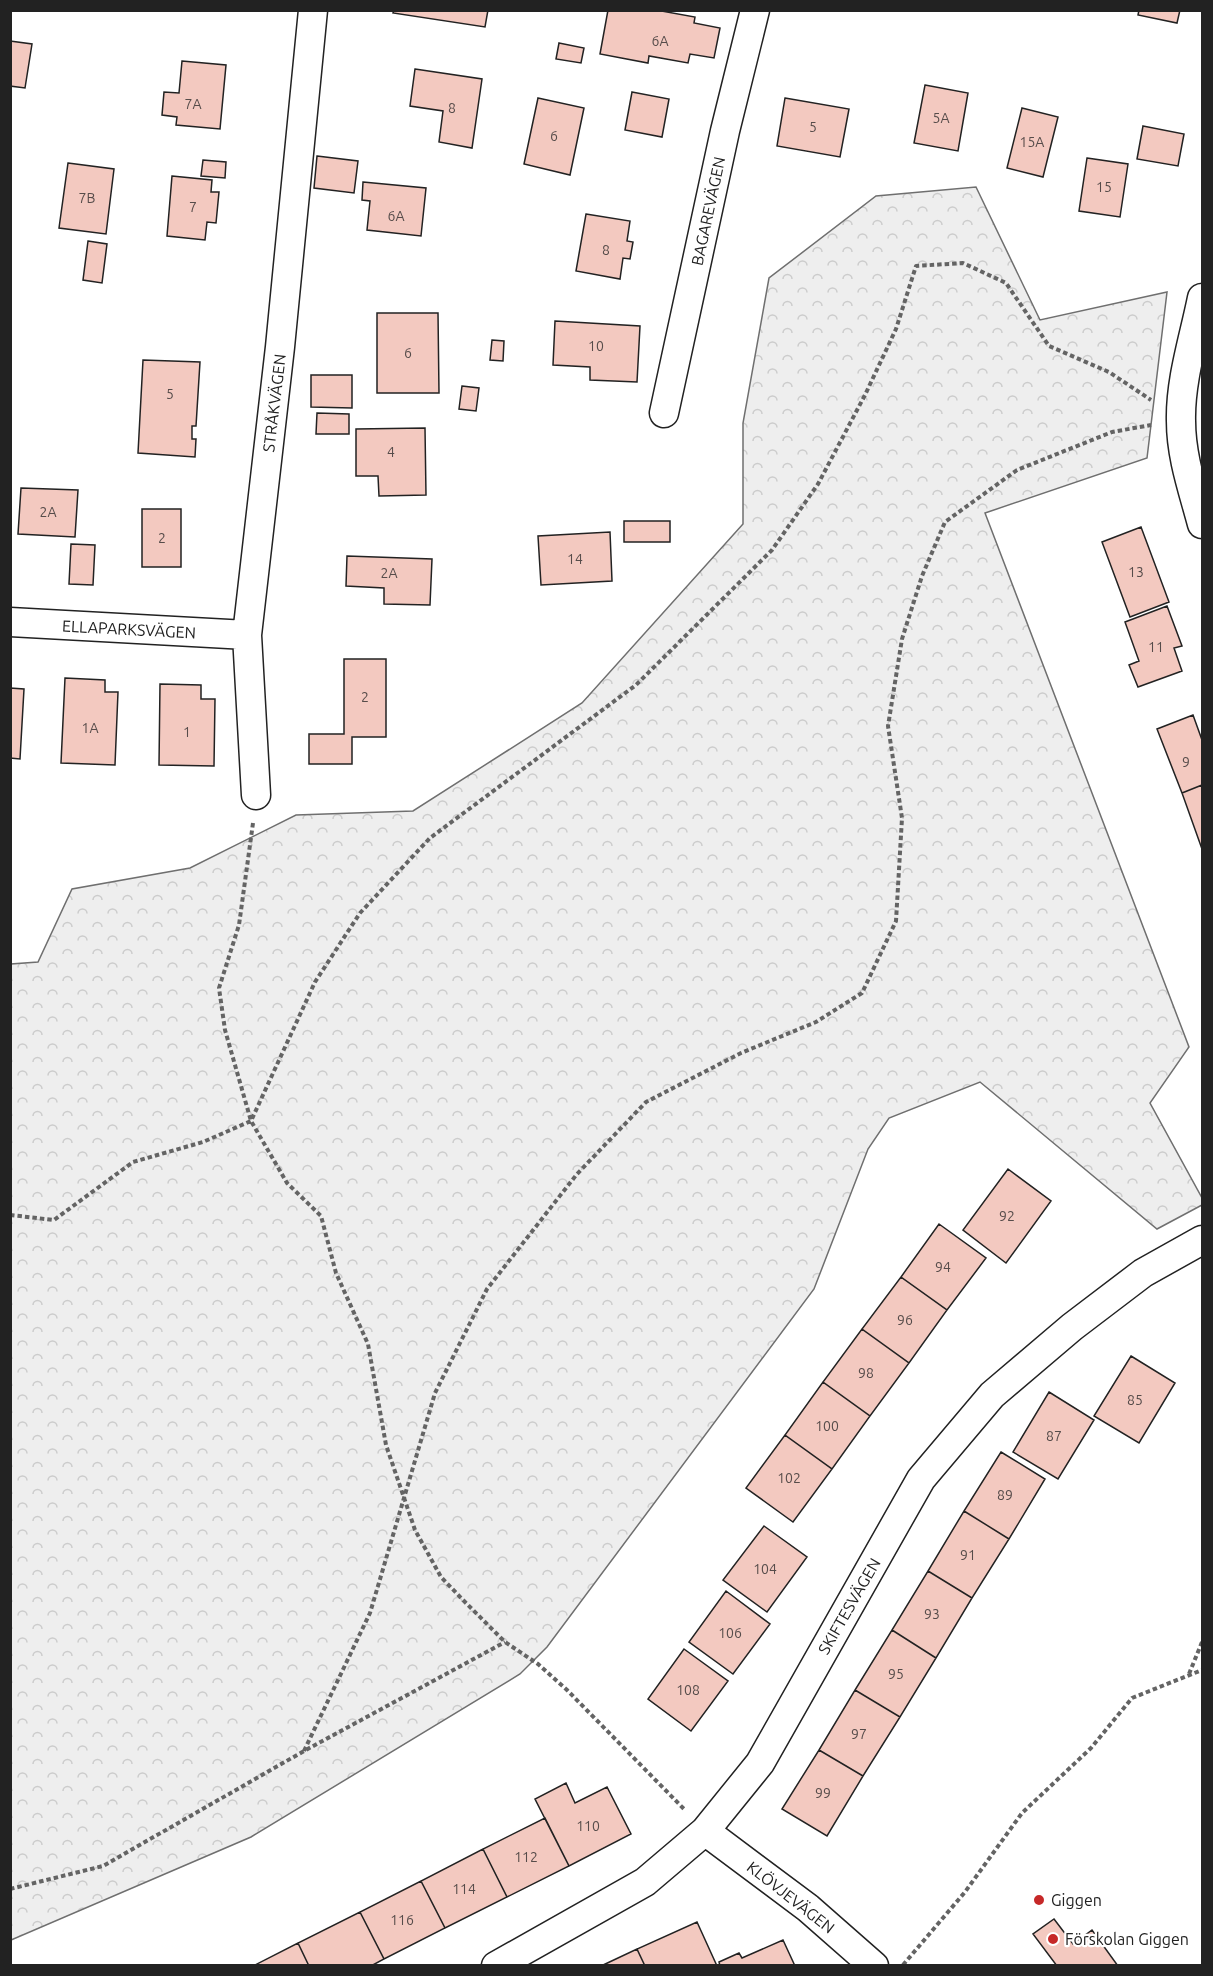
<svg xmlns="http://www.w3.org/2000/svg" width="1213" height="1976" font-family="Ubuntu,sans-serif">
  <defs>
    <pattern id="forest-crowns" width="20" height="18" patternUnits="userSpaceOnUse" patternTransform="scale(1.5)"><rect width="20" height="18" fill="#eee"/><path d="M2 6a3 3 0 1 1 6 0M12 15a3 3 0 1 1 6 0" fill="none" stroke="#ccc"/></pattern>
  </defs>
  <rect width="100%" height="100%" fill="#fff"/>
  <!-- forest -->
  <path fill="url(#forest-crowns)" stroke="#6f6f6f" stroke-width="1.5" d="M976,187L1040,320L1167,292L1147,458L985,513L1189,1047L1150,1103L1202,1198V1205L1157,1229L980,1082L889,1118L868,1149L814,1289L547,1647L520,1674L251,1837L11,1940V1965V964L38,962L72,889L190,868L296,815L413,811L582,703L743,524V423L769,278L876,196Z"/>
  <!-- building -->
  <path fill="#f3c9c0" stroke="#222" stroke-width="1.5" d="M394,10H488L485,27L393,13Z
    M608,10H656L695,17L694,23L720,28L714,58L690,54L688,63L649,56L648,63L600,54Z
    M1139,10H1180L1177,23L1138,15Z
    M10,41L32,44L25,88L10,86Z
    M559,43L584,48L581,63L556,59Z
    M182,61L226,65L220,129L176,125L177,117L162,115L164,92L179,93Z
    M415,69L482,79L472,148L439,142L443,111L410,106Z
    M925,85L968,93L958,151L914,143Z
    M632,92L669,99L662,137L625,130Z
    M538,98L584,108L570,175L524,164Z
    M785,98L849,109L840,157L777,146Z
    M1022,108L1058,117L1043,177L1007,168Z
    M1143,126L1184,134L1178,166L1137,159Z
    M317,156L358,161L354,193L314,188Z
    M1087,158L1128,164L1120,217L1079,211Z
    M203,160L226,162L225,178L201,176Z
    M68,163L114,169L106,234L59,228Z
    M172,176L212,180L211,192H219L216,223L207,222L205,240L167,236Z
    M363,182L426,188L421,236L367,230L370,201L362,200Z
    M586,214L630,221L627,241L633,242L630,259L623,258L620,279L576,271Z
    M88,241L107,244L102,283L83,280Z
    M377,313H438L439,393H377Z
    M555,321L640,326L637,382L590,380V367L553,365Z
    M492,340L504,341L503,361L490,360Z
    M143,360L200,362L196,426H192V439H196L195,457L138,453Z
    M311,375H352V408L311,407Z
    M462,386L479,388L476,411L459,409Z
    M317,413L349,414V434H316Z
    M425,428L426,495L379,496L378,476H356V429Z
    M21,488L78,490L75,537L18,534Z
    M142,509H181V567H142Z
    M624,521H670V542H624Z
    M1141,527L1169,602L1130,617L1102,542Z
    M610,532L612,581L541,585L538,536Z
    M71,544L95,545L93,585L69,584Z
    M347,556L432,559L430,605L384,604V588L346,586Z
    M1167,606L1182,646L1174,648L1182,671L1138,687L1129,665L1139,661L1125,622Z
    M344,659H386V737H352V764H309V734H344Z
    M65,678L105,680V692H118L115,765L61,763Z
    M160,684L201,685V699H215L214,766L159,765Z
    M10,688L24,689L20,759L10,758Z
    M1193,715L1202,740V785L1182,793L1157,729Z
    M1202,785V849L1182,793Z
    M1008,1169L1051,1201L1006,1263L963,1230Z
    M939,1224L986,1258L947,1310L901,1277Z
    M901,1277L947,1310L909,1363L862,1329Z
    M862,1329L909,1363L870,1416L823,1382Z
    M1131,1356L1175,1383L1139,1443L1094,1416Z
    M823,1382L870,1416L832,1469L785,1435Z
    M1049,1392L1094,1420L1058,1479L1013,1452Z
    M785,1435L832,1469L793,1522L746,1488Z
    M1001,1452L1045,1479L1009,1539L964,1511Z
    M964,1511L1009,1539L972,1598L928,1571Z
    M764,1526L807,1557L767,1612L723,1580Z
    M928,1571L972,1598L936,1658L892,1630Z
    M726,1591L770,1624L733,1674L689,1642Z
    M892,1630L936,1658L900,1717L855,1690Z
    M684,1649L728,1681L691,1731L648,1699Z
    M855,1690L900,1717L863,1776L819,1750Z
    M819,1750L863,1776L827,1836L782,1809Z
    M566,1783L575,1803L607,1787L631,1834L569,1866L535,1799Z
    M545,1818L569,1866L507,1897L483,1849Z
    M483,1849L507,1897L445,1928L421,1881Z
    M421,1881L445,1928L384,1959L360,1912Z
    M360,1912L384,1959L371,1966H309L298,1943Z
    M1054,1919L1073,1944L1092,1930L1118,1966H1057L1033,1934Z
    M697,1922L717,1966H645L637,1949Z
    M783,1940L795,1966H720L719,1962L739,1953L742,1958Z
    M298,1943L309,1966H253Z
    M637,1949L645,1966H601Z"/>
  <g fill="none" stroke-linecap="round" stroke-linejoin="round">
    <defs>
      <path id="street" d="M1202,298C1194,338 1180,380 1181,421C1181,457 1193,490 1202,524
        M664,413L725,131L755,10
        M10,622L247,635
        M256,795L247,635L280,347L313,10
        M705,1831L808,1908L874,1966
        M496,1966L645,1882L705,1831L760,1763L921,1479L992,1395L1072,1327L1143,1273L1202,1240"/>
    </defs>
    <!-- street casing -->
    <use href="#street" stroke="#222" stroke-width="31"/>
    <!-- path -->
    <path stroke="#646464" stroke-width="4" stroke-dasharray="4.5 3" stroke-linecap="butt" d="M253,823L239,925L219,988L225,1030L251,1121L287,1183L321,1216L336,1273L368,1344L386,1445L415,1530L441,1577L463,1600L505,1642L538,1664L567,1690L684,1809
      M10,1215L54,1220L133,1162L203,1142L251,1121L315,982L360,913L430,838L636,685L772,550L818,484L865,395L896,329L916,266L963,263L1006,283L1049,346L1109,372L1151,400
      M1189,1674L1202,1642
      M304,1751L370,1613L435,1393L487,1289L577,1174L646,1102L741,1053L816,1022L862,993L896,921L902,818L888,726L902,639L922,576L945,522L1017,470L1112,432L1151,425
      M10,1889L103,1866L304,1751L505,1642
      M903,1965L965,1892L1022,1813L1091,1748L1132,1698L1202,1670"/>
    <!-- street -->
    <use href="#street" stroke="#fff" stroke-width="28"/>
  </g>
  <!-- markers -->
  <g fill="#c62828" stroke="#fff" stroke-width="2">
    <circle cx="1039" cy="1900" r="6"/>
    <circle cx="1053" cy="1939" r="6"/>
  </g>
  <g text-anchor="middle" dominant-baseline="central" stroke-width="4.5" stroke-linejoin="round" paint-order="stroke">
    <!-- number labels -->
    <g font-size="14" fill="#564c4a">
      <text x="660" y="41">6A</text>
      <text x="193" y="104">7A</text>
      <text x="452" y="108">8</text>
      <text x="941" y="118">5A</text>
      <text x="813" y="127">5</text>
      <text x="554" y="136">6</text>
      <text x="1032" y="142">15A</text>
      <text x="1104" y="187">15</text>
      <text x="87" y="198">7B</text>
      <text x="193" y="207">7</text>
      <text x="396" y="216">6A</text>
      <text x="606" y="250">8</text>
      <text x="596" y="346">10</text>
      <text x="408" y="353">6</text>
      <text x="170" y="394">5</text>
      <text x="391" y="452">4</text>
      <text x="48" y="512">2A</text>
      <text x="162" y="538">2</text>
      <text x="575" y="559">14</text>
      <text x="1136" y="572">13</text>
      <text x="389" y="573">2A</text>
      <text x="1156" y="647">11</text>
      <text x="365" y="697">2</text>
      <text x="90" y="728">1A</text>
      <text x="187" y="732">1</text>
      <text x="1186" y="762">9</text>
      <text x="1007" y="1216">92</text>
      <text x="943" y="1267">94</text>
      <text x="905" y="1320">96</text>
      <text x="866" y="1373">98</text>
      <text x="1135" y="1400">85</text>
      <text x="827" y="1426">100</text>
      <text x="1054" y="1436">87</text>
      <text x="789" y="1478">102</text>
      <text x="1005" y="1495">89</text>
      <text x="968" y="1555">91</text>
      <text x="765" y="1569">104</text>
      <text x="932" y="1614">93</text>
      <text x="730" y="1633">106</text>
      <text x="896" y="1674">95</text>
      <text x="688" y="1690">108</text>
      <text x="859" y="1734">97</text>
      <text x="823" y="1793">99</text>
      <text x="588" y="1826">110</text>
      <text x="526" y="1857">112</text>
      <text x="464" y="1889">114</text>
      <text x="402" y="1920">116</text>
    </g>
    <!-- street labels -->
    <g font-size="16" fill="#222" stroke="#fff">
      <text transform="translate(708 211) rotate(-78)">BAGAREVÄGEN</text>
      <text transform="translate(274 403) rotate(-83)">STRÅKVÄGEN</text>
      <text transform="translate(129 629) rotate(3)">ELLAPARKSVÄGEN</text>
      <text transform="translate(849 1606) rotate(-60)">SKIFTESVÄGEN</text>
      <text transform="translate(791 1897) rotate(38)">KLÖVJEVÄGEN</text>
    </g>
    <!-- poi labels -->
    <g font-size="16" fill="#222" stroke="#fff" text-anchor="start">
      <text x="1051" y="1900">Giggen</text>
      <text x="1065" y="1939">Förskolan Giggen</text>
    </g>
  </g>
  <!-- border -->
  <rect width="1213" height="1976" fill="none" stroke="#222222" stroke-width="24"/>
</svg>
